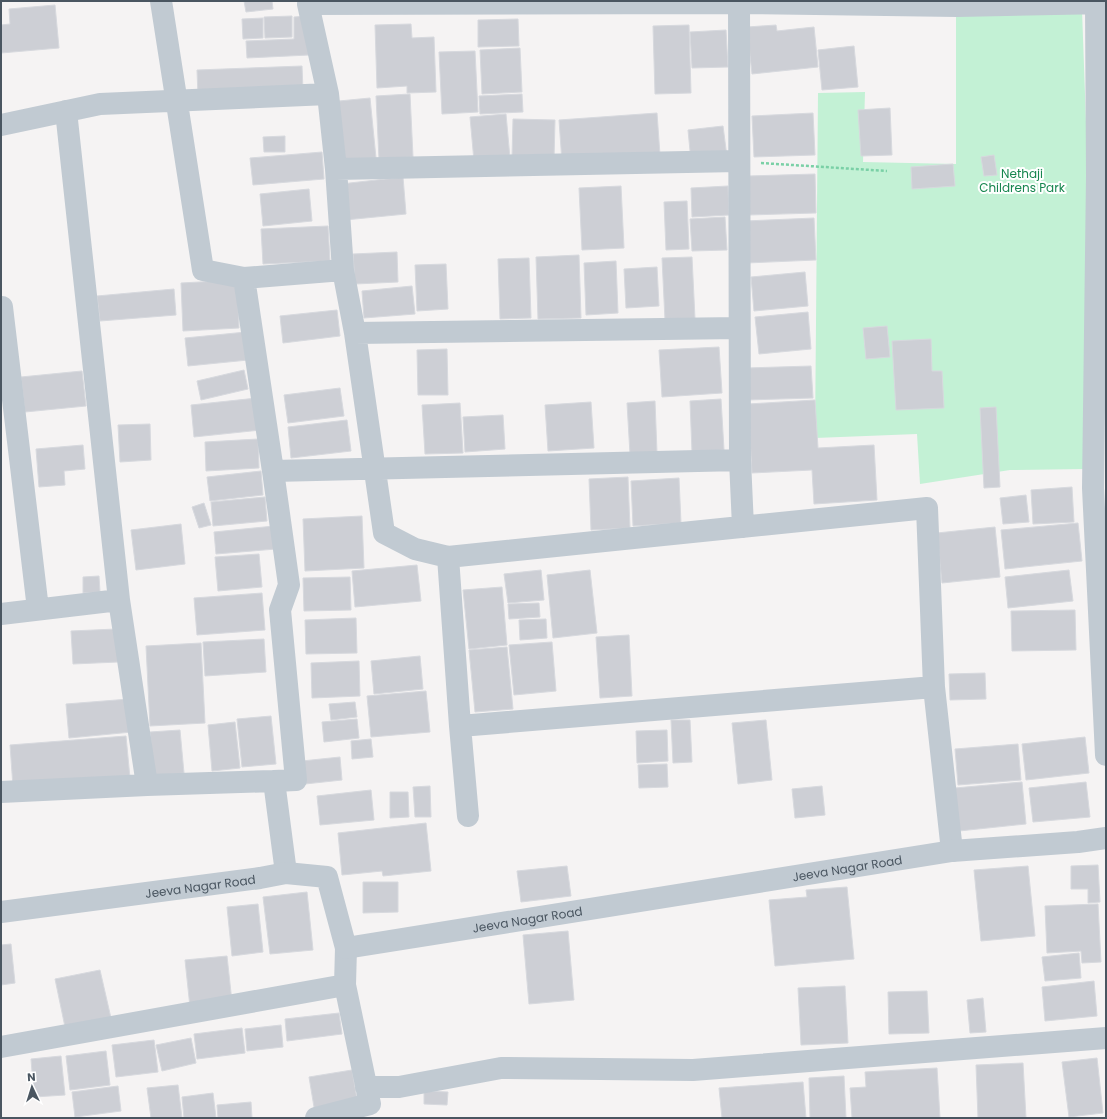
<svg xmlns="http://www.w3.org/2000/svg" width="1107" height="1119" font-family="Poppins,sans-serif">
  <rect width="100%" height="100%" fill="#f5f3f3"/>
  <!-- green -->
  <path fill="#c3f1d5" d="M1082,10L1088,178L1086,469L1010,470L920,484L917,434L815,438L818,93L865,92L863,162L956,164V13Z"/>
  <!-- building -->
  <path fill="#cdcfd5" stroke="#d7d9de" d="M244,1H272L273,9L246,12Z
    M55,5L59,48L1,53V25L10,24L9,9Z
    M292,16V37L265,38L264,17Z
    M307,16L309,55L247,58L246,41L294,39V17Z
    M263,18V38L243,39L242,19Z
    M518,19L519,46L478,47V20Z
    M411,24L412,38L434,37L436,92L407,93V86L377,88L375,25Z
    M689,25L691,93L655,94L653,26Z
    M776,25L777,31L814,27L818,67L752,74L747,27Z
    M726,30L728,67L692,68L690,32Z
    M854,46L858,87L822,90L818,50Z
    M520,48L522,92L482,94L480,50Z
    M475,51L478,112L442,114L439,52Z
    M302,66L303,91L198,96L197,70Z
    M410,94L413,157L379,159L376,96Z
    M522,94L523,112L480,114L479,96Z
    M370,98L376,158L344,161L339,101Z
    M890,108L892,155L861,156L858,110Z
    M657,113L660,155L562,162L559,120Z
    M813,113L815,155L754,157L752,116Z
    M506,114L510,158L474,161L470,117Z
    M513,119L555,120L554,159L512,158Z
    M723,126L727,157L691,161L688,130Z
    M285,136V152H264L263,137Z
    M322,152L324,179L253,185L250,158Z
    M994,155L997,175L984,176L981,157Z
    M953,164L955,186L912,189L911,167Z
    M815,174L816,213L749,215L748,176Z
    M403,177L406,214L345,220L341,184Z
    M621,186L624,248L582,250L579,188Z
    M728,186L729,215L692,217L691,188Z
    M309,189L312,221L263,226L260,194Z
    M687,201L689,249L666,250L664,202Z
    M725,217L727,250L692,251L690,219Z
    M814,218L816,260L747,263L745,221Z
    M328,226L330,261L263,264L261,229Z
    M397,252L398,282L355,284L353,254Z
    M579,255L581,318L538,319L536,257Z
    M692,257L695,319L665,320L662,258Z
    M529,258L531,318L500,319L498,259Z
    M616,261L618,313L586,315L584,263Z
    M446,264L448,309L417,311L415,265Z
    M657,267L659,306L626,308L624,269Z
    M805,272L808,306L754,311L751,277Z
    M237,280L239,328L183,331L181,283Z
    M412,286L415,314L364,318L362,291Z
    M174,289L176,315L100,321L97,296Z
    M337,310L340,336L283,343L280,316Z
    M808,312L811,349L759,354L755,317Z
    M887,326L890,357L866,359L863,328Z
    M246,332L248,360L188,366L185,338Z
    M931,339L932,371H942L944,408L896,410L892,341Z
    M719,347L722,393L662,397L659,350Z
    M447,349L448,395H418L417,350Z
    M811,366L813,398L747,400L746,368Z
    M244,370L248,389L201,400L197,381Z
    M82,371L86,406L25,412L21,377Z
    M340,388L344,416L288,423L284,395Z
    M257,398L261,430L194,437L191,405Z
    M721,399L724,450L692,452L690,401Z
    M815,400L818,448L874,445L877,500L814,504L812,470L752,473L748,404Z
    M655,401L657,453L630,454L627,403Z
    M591,402L594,448L548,451L545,405Z
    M460,403L463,453L425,454L422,405Z
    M996,407L1000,487L984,488L980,408Z
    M503,415L505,449L465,452L463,417Z
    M347,420L351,451L291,458L288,427Z
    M150,424L151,460L120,462L118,425Z
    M258,439L259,468L206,471L205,442Z
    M83,445L85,469L64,471L65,485L39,487L36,449Z
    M261,471L263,495L210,501L207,477Z
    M628,477L630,528L591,530L589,479Z
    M679,478L681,523L633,526L631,481Z
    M1072,487L1074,522L1033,524L1031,490Z
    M1026,495L1029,522L1003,524L1000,498Z
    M265,497L267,521L213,526L211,502Z
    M204,503L211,525L199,528L192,507Z
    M362,516L364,568L305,571L303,519Z
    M1078,523L1082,561L1005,569L1001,530Z
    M181,524L185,564L136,570L131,530Z
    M274,526L276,549L216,554L214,532Z
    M995,527L1000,577L942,583L937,533Z
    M259,554L262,587L218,591L215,557Z
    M417,565L421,601L355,607L352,571Z
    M541,570L544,600L508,603L504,574Z
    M590,570L597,633L553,638L547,575Z
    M1069,570L1073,601L1008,608L1005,577Z
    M99,576L100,592L83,593V577Z
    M350,577L351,610L304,611L303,578Z
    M502,587L507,645L469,649L463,590Z
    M262,593L265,630L197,635L194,598Z
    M539,603L540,617L509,619L508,604Z
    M1075,610L1076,650L1012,651L1011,611Z
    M356,618L357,653L306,654L305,620Z
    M546,619L547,638L520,640L519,620Z
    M116,629L118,662L73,664L71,631Z
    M629,635L632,696L600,698L596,637Z
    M264,639L266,672L205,676L203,642Z
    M552,642L556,691L514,695L509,645Z
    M201,643L205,723L150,726L146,646Z
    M507,647L513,709L475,712L469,650Z
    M420,656L423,689L374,694L371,661Z
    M359,661L360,696L312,698L311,663Z
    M985,673L986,699L950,700L949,674Z
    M426,691L430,732L371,737L367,696Z
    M129,699L132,732L69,738L66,704Z
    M355,702L357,717L331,720L329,704Z
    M271,716L276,764L242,767L237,719Z
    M357,719L359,738L324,742L322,722Z
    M671,720H690L692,762L673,763Z
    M766,720L772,780L738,784L732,723Z
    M235,722L240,768L212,771L208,725Z
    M180,730L184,773L154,776L150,732Z
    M667,730L668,761L637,763L636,731Z
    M126,736L130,778L13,787L10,745Z
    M1085,737L1089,773L1026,780L1022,744Z
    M371,739L373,757L352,759L351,741Z
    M1018,744L1021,780L958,785L955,749Z
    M340,757L342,780L305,784L302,761Z
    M667,764L668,787L639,788L638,765Z
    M1022,782L1026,824L959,831L955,788Z
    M1086,782L1090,817L1033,822L1029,788Z
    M430,786L431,817H415L413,787Z
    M822,786L825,815L795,818L792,789Z
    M371,790L374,820L320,825L317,796Z
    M390,792H408L409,817L390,818Z
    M426,823L431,871L383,876L382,871L342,875L338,833Z
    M1098,865L1100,902L1088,903V889H1071V866Z
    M567,866L571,896L521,902L517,871Z
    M1028,866L1035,936L981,941L974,870Z
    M363,882H398V912L363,913Z
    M847,887L854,959L775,966L769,900L807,897L806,890Z
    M307,892L313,950L270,954L263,897Z
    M258,904L263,952L232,956L227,907Z
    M1098,904L1101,962L1082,963L1081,951L1047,953L1045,906Z
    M568,931L574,1000L529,1004L523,935Z
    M11,944L15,983L1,985V945Z
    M1079,953L1081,978L1045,981L1042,957Z
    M227,956L232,1002L190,1007L185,960Z
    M100,970L111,1018L65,1027L55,979Z
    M1094,981L1097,1016L1045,1021L1042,987Z
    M845,986L848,1043L801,1045L798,988Z
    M927,991L929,1033L889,1034L888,992Z
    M983,998L986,1032L970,1033L967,1000Z
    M339,1013L342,1034L287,1041L285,1019Z
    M281,1025L283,1047L247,1051L245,1029Z
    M242,1028L245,1053L197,1059L194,1034Z
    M191,1038L196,1063L162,1071L156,1045Z
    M154,1040L158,1072L116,1077L112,1045Z
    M106,1051L110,1085L70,1090L66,1056Z
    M61,1056L65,1095L34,1097L31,1059Z
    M1097,1058L1103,1113L1069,1117L1062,1062Z
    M1023,1063L1026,1118H978L976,1065Z
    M937,1068L940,1118H852L850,1088L866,1087L865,1072Z
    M352,1070L358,1105L315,1113L309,1077Z
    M844,1076L846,1118H810L809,1078Z
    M803,1082L806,1118H722L719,1088Z
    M178,1085L182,1118H151L147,1088Z
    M118,1086L121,1111L75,1117L72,1092Z
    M424,1091L448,1092L447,1105L424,1104Z
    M213,1093L216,1118H184L182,1097Z
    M251,1102L252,1118H218L217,1105Z"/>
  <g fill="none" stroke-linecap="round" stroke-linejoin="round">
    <!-- path -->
    <path stroke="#7ad0a6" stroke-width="2.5" stroke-dasharray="3 2" stroke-linecap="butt" d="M761,163L887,171"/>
    <!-- minor -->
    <path stroke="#c1cad2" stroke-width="22" d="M161,1L203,270L244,278
      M739,1L740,460L743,527
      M1096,3L1097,176L1093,488L1106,755
      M328,94L308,4L738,3L957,6L1106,3
      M66,111L119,600
      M1,125L100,104L328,94L336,169L343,270L355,333L384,533L415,549L448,557L927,508L934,687L952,851
      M336,169L738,161
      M2,307L38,609
      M355,333L739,328
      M273,471L244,278L343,270
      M448,557L460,726L934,687
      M1,614L119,600L147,785L274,781L286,873
      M460,726L468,816
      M274,781L296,780L280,610L289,585L273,471L740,460
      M1,792L147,785
      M1,1047L345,985
      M366,1087H399L501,1068L693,1070L1106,1038
      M316,1118L370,1104L345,985L346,948"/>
    <!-- tertiary -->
    <path stroke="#c1cad2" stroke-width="22" id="s1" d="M1,912L260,878L286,873L327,877L346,948L952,851L1078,842L1106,838"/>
  </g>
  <g text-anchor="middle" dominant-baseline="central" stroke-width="4" stroke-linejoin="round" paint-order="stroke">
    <!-- park labels -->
    <g font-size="12" fill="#17864f" stroke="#fff">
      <text x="1022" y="173">Nethaji<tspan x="1022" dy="14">Childrens Park</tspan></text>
    </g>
    <!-- street labels -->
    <g font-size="12" fill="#4a5661" stroke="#fff">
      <text stroke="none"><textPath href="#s1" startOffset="910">Jeeva Nagar Road</textPath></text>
      <text stroke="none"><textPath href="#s1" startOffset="201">Jeeva Nagar Road</textPath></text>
      <text stroke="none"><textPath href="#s1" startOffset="586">Jeeva Nagar Road</textPath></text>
    </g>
  </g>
  <!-- border -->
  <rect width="1107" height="1119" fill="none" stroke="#4a5661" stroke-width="4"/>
  <!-- north arrow -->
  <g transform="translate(32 1087) rotate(356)" stroke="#ffffff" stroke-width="3" paint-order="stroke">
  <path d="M0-3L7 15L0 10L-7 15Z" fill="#4a5661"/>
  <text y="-6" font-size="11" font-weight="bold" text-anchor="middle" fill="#4a5661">N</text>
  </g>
</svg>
